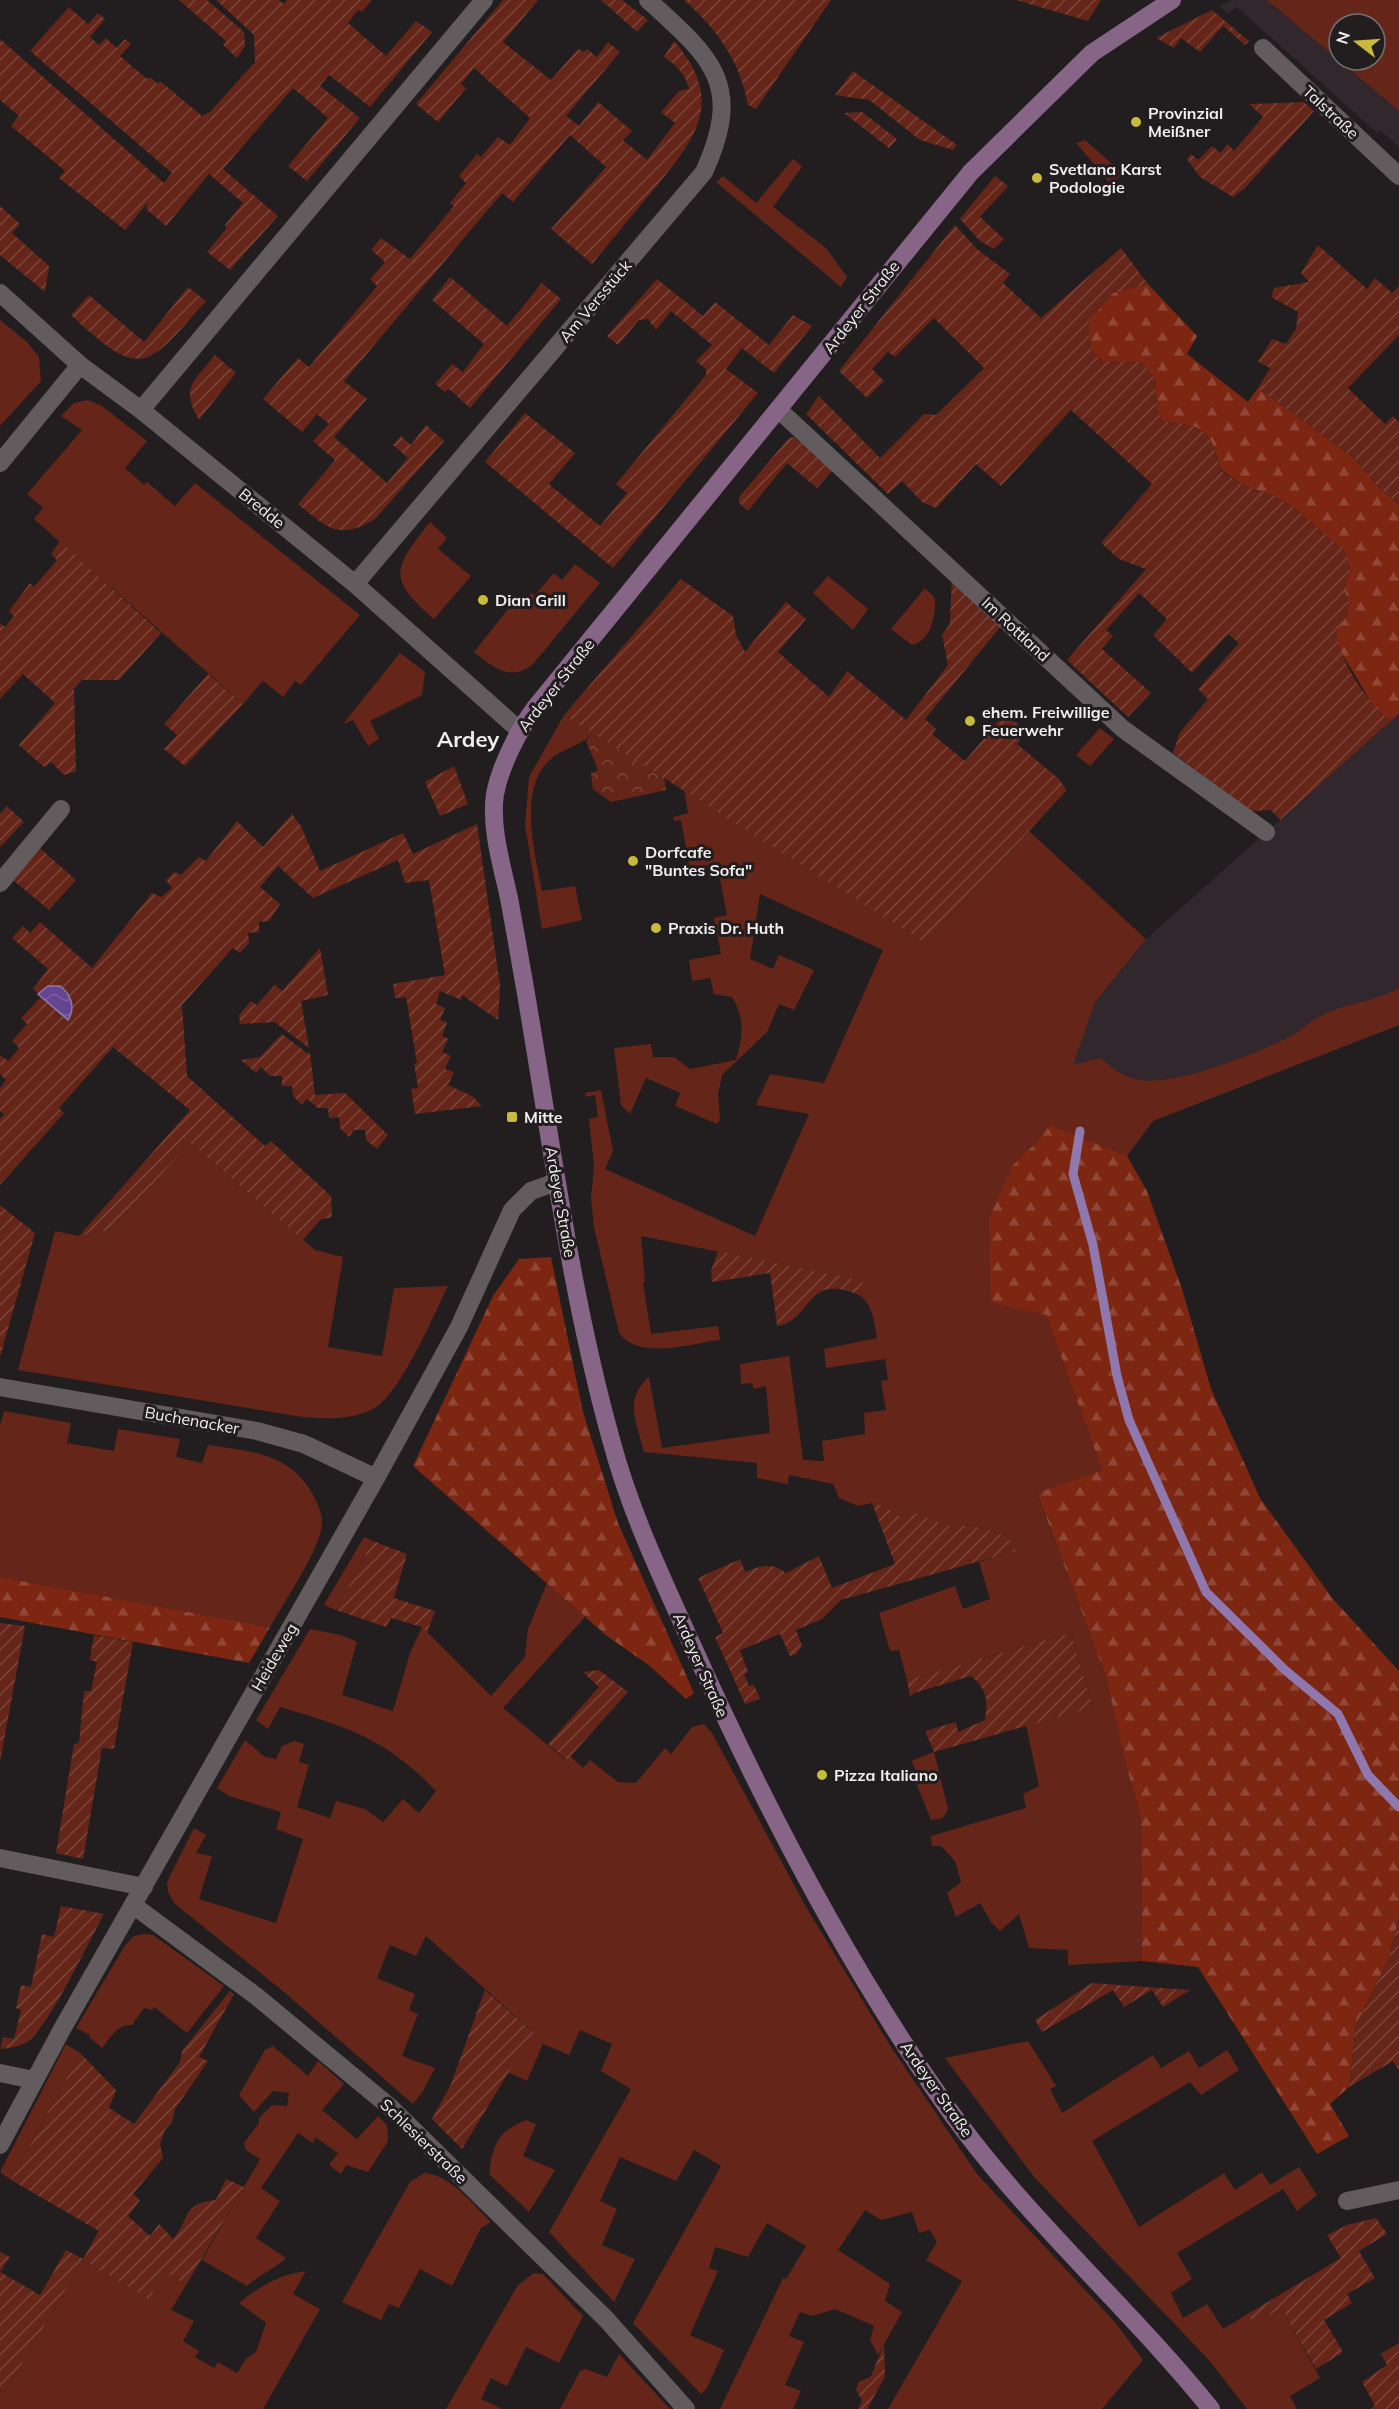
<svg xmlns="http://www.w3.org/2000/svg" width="1399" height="2409" font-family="Mulish,sans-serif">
  <defs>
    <pattern id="forest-firs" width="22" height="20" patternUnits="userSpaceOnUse" patternTransform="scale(1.5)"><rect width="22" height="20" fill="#7d2713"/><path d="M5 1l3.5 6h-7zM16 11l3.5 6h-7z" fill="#904736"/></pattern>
    <pattern id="park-crowns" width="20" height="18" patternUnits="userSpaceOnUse" patternTransform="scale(1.5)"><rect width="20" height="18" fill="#652619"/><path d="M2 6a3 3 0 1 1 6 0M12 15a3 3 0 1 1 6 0" fill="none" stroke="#7c463b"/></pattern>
    <pattern id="garden-furrows" width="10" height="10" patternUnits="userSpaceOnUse" patternTransform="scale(1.5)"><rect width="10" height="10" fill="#652619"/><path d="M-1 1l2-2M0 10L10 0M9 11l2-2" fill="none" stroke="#7c463b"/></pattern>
    <pattern id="water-waves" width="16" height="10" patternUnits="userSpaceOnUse" patternTransform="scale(1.5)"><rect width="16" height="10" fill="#654591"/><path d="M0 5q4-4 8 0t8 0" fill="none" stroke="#7c60a1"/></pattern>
  </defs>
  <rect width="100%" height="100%" fill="#221d1f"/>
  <!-- built -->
  <path fill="#31272c" d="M1232,0H1267L1399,111V147L1380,130L1378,134L1237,7L1228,14L1219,6Z
    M1399,714V1025L1153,1121L1127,1156L1050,1125L1095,1002L1146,939Z"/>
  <!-- grass -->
  <path fill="#652619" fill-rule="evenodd" d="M1267,0H1399V111ZM1339,24H1375V60H1339Z
    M1085,140L1125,175L1109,182L1076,143Z
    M793,159L802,167L773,207L826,248L847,277L841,287L716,182L723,176L756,203Z
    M0,320L27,342L39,357L41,381L0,426Z
    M88,400L102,406L147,441L125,468L144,485L147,482L175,506L195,483L360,615L301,685L295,681L283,697L263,681L243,704L34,519L43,508L27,494L82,430L61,416L74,403Z
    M430,522L447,538L438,549L471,576L434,619C386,578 394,568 430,522Z
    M575,564L600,583L534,663C511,683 494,668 474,652L517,598L522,603L531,593L535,595L554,573L562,580Z
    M828,576L868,609L853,630L813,593Z
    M925,588L935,598C936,615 931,641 912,645L891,629Z
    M400,653L425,672L422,695L370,721L379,739L368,746L353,720L343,724Z
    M564,715L593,732C582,746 565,747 551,759C517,787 535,854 542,891L575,886L582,920L542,929L525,825L529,777Z
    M1100,728L1114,739L1090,766L1076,755Z
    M684,789L925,943L1029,831L1146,939L1095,1002L1073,1065L1100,1058C1111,1066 1122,1076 1135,1079C1171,1089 1258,1053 1291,1036C1302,1030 1311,1020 1322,1015C1347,1003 1375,1002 1399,988V1025L1153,1121L1127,1156L1050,1125L1039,1140L1013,1165L1046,1315L1102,1470L1037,1494L1106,1677L1126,1765L1141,1818L1142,1961L1068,1965V1950L1029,1948L1019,1914L1000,1931L991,1922L980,1903L956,1917L947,1893L961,1882L955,1861L941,1846H932L931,1836L1026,1808L1023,1794L1039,1786L1026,1725L1093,1706L1071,1633L907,1680L899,1650L890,1651L879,1613L955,1586L963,1609L990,1599L979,1562L1015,1551L1007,1536L971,1525L953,1527L901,1517L884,1505L872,1503L858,1506L839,1498L833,1484L789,1475L788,1484L757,1478V1463L644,1452C637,1423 623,1399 649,1377L662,1448L770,1433L766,1386L754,1389L752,1383L741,1384L740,1364L789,1356L803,1460L824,1461L822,1441L865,1434L864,1413L886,1410L881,1381L888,1380L885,1359L826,1368L824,1349L877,1338C874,1321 873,1305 859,1295L862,1281L641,1236L645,1282L643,1283L651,1334L718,1326L720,1340C691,1343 640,1361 619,1333L594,1227L591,1199L594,1165L589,1119L598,1117L595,1095L586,1097L585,1093L601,1090L613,1151L605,1169L755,1236L809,1114L756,1105L770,1074L824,1083L883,950L760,894L750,959L773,969L779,955L814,970L794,1010L779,1004L767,1032L722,1075L718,1094L720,1120L717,1124L675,1106L680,1093L646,1078L630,1114L621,1105L614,1048L651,1044L653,1057H674L690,1069L736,1060C743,1038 745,1017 732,997L714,994L710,978L692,981L689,960L721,954L714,918L727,915L717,863L690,869L681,820L674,821L673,817L688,813Z
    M190,1143L315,1250L343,1257L328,1347L382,1356L394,1288L448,1286C433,1316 399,1398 371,1410C349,1420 326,1419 303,1417L18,1370L55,1231L79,1236L111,1230Z
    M4,1411L71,1423L67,1443L114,1451L118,1429L180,1439L176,1457L202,1463L208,1445C250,1451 289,1453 312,1493C317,1502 323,1514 322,1524C320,1550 284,1602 270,1627L0,1577V1426Z
    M364,1537L373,1541L336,1610L324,1605Z
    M547,1583L585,1617L503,1708L566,1760L570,1756L583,1768L590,1760L618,1782L636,1783L665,1748L671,1754L692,1727L704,1724L712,1733L806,1907L889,2044L977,2174L1115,2322L1143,2360L1102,2409H888L962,2281L926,2260L937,2242L930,2230L919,2233L912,2212L881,2220L865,2210L838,2250L890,2284L885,2301L902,2312L878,2355L870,2340L874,2326L835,2309L813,2316L800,2312L789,2336L804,2342L785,2385L801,2391L793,2409H720L783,2278L786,2279L806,2246L767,2223L748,2257L715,2247L709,2268L718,2271L690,2335L724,2350L707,2388L701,2394L633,2323L721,2166L694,2150L676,2181L620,2157L600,2201L617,2209L602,2245L635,2259L614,2302L549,2232L631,2089L601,2071L612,2044L580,2030L569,2055L543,2044L527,2081L508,2072L531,2030L426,1936L416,1956L390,1945L377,1978L415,1994L409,2010L418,2014L402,2056L435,2068L423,2091L413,2104L284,1992L174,1903L168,1892L167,1882L194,1828L206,1835L196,1853L212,1856L199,1899L276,1923L303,1839L276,1829L281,1812L229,1796L217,1788L245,1740L265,1757L276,1759L282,1746L294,1741L304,1744L299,1762L309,1765L297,1807L330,1818L336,1801L365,1809L383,1822L403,1799L419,1813L436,1791C386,1739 348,1727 280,1707L268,1729L256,1720L310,1629L341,1635L357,1642L342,1695L393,1711L410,1653L422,1627L491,1696L525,1657L528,1629Z
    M934,1752L948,1809L943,1818L931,1820L917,1785L922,1782L911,1761Z
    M144,1934L153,1935L224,1986L187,2033L154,2007L152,2010L144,2008L132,2025C117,2024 110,2038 102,2048L89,2037L90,2035L76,2028L126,1944L134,1936Z
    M1028,2041L1056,2086L1050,2089L1062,2113L1153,2055L1161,2068L1189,2051L1199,2068L1227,2050L1239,2070L1201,2095L1190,2082L1092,2141L1139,2227L1224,2173L1235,2190L1262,2172L1270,2185L1299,2167L1317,2195L1297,2211L1283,2189L1177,2253L1192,2279L1171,2293L1183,2318L1207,2304L1223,2329L1246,2315L1253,2321L1282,2310L1320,2378L1290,2396L1297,2409H1247L1209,2360L1035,2178L945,2058Z
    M66,2044L80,2053L11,2180L0,2172Z
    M273,2046L308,2076L318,2061L344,2084L322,2110L357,2139L378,2116L387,2125L388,2141L368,2172L346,2165L341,2174L329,2165L338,2153L315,2137L313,2143L298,2133L261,2188L280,2201L256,2238L286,2258C273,2270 259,2275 247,2286L202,2260L260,2159L246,2150L244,2143L259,2123V2118L272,2105L287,2106L289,2093L273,2091L254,2112L239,2095L265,2050Z
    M526,2120L536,2124L523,2156L555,2170L529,2212L489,2174C493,2144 497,2132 526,2120Z
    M424,2173C452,2175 472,2204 491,2222L481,2228L452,2286L420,2269L399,2308L389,2304L381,2320L342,2302L410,2182Z
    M83,2260L149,2298L164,2272L186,2285L171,2310L194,2321L183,2341L199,2351L195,2357L214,2368L218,2362L237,2373L246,2359L256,2352L266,2323L239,2303C261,2286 278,2275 306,2271L293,2294L320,2309L263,2409H0V2390L5,2392Z
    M534,2273L543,2274L583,2316L559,2363L526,2347L507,2386L491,2378L481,2399L502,2409H446L518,2285Z
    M619,2354L670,2409H560L580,2371L585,2369L607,2377Z"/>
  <!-- forest -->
  <path fill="url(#forest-firs)" d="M1148,284L1197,336L1187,354L1248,402L1258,388L1354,458L1377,486L1399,505V714L1391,721L1374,707L1338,647L1336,632L1349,602L1344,590L1350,568L1320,531L1297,510L1275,496L1247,487L1221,470C1209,427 1206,427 1162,421L1157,409L1155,379L1141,362L1102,361L1091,349L1088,322L1113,292Z
    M1050,1125L1127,1156L1147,1191L1182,1289L1211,1389L1260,1498L1332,1598L1399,1671V1918L1388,1960L1356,2025L1349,2087L1330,2104L1349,2136L1317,2154L1198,1967L1142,1961L1141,1818L1126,1765L1106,1677L1037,1493L1102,1470L1046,1315L991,1302L989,1218L1013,1165L1039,1140Z
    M551,1257L583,1412L618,1523L694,1693L686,1699L650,1666L607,1636L413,1466L493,1296L519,1259Z
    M0,1577L269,1627H270L249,1663L0,1617Z"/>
  <!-- park -->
  <path fill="url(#park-crowns)" d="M593,732L664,777L666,790L611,802L593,789L591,774L598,770L586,741Z"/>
  <!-- garden -->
  <path fill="url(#garden-furrows)" d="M179,0H207L244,32L245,46L237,58L223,45L226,41Z
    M216,0H279L284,4L287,0H372L362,12L358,10L348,23L386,56L416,21L432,32L370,107L329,75L320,86L360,118L307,181L288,166L328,118L293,88L223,169L278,216L230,270L207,252L227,228L225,225L243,203L209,174L166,226L146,209L148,202L125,230L59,178L65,171L11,126L19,116L0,100V39L164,183L172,173L30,51L69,7L88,24L98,13L105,19L90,37L99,45L106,38L117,48L125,39L131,44L120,56L147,79L150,77L158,84L160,81L202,116L210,112L255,62L254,35Z
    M503,0H538L503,42L551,80L578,49L584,52L587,49L597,57L608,42L620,52L566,116L579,126L598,102L632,131L623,140L647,160L675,123L661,112L679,91L689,89C685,73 677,66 664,57L674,41C726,101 696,138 654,189C633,214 613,239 592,264L551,229L606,167L570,135L513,202L502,193L344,381L367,399L334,437L387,483L408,458L393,445L401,436L411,445L426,425L444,441L375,519C339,541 327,528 298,504L335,460L313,441L329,424L317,414L302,432L263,399L298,358L309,367L374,290L377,286L370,279L385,262L371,250L381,238L410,259L454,206L450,203L466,183L459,176L477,154L481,157L498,137L510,145L530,118L474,68L461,84L466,88L438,122L416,104Z
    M601,0H622L648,20L637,32Z
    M684,0H831L756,109L748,105C740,61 717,29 684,0Z
    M1016,0H1101L1088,21Z
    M1212,10L1249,41L1245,45L1223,26L1200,52L1181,38L1174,48L1156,38Z
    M853,71L957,145L953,150L920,140L869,100L835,95Z
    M1304,102L1314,111L1245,188L1233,197L1200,177L1187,159L1191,154L1198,160L1212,146L1220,153L1228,144L1234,151L1263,117L1249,104Z
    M862,112L897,139L889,148L844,113Z
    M995,176L1008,186L980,217L1004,239L994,249L980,241L960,219Z
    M0,206L20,224L12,233L49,266L45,292L0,255Z
    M955,225L977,249L1010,274L1003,283L1041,318L1121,248L1148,284L1113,293L1088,322L1091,349L1102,361L1141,362L1155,379L1157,409L1162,421C1206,427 1209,427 1221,471L1247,487L1275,496L1297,510L1346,552L1350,568L1344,590L1349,602L1348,615L1336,632C1341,664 1366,701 1391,721L1280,820L1271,810L1251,811L1173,753L1180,732L1208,699L1198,689L1239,643L1228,634L1192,673L1153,635L1167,619L1139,593L1106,630L1113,636L1102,649L1151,693L1128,717L1067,660L1146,569L1119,559L1101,543L1152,484L1071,410L1001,486L976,464L936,508L922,502L902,481L888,494L806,414L819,396L880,458L924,414L936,415L984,368L934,318L895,357L888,352L872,369L884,381L867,398L839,371Z
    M1318,245L1367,289L1375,278L1392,293L1399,286V335L1348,388L1385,424L1393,416L1399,422V505L1377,486L1354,458L1258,388L1270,368L1258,362L1272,339L1286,344L1296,329L1298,312L1271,297L1274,288L1309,282L1301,273Z
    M450,277L507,326L542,283L561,299L470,408L449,389L445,392L435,384L452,364L463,372L484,344L432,300Z
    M657,279L703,316L715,302L769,345L793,315L812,326L774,373L742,348L726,369L758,393L613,568L485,462L525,413L575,453L549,484L600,526L627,493L616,484L706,375V369L696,361L712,345L671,311L656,330L648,319L639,320L618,345L607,336Z
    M188,287L206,301C147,367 143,383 71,315L89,295L144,342Z
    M215,355L236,373L199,420C180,388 194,381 215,355Z
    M794,437L833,470L817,488L787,463L748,511L739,503V497L789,438Z
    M60,541L161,633L119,680H82L74,689L76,771L64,775L51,762L44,767L19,745L55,703L23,674L0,699V623L5,627L14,616L9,611L30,583L34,587L57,560L51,554Z
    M952,571L1006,620L925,719L936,729L932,734L965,761L1005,713L1026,732L1017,744L1058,778L1067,790L925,943L564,715L681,579L733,616L736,635L745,652L786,602L806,619L778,652L829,697L847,671L906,720L948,665L942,635L950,624Z
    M208,674L243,704L185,766L164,749L177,735L164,724Z
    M454,766L468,804L440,816L425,782Z
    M7,806L24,822L0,847V814Z
    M292,814L301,826L320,871L403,833L413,854L477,824L500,985L498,1020L462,995L461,1000L440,991L436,1004L445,1008L440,1020L447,1023L442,1036L448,1039L442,1052L451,1056L445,1069L454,1072L448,1085L472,1096L482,1106L415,1114L411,1089L418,1088L414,1064L417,1063L406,997L395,998L393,984L445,975L429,880L405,883L398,860L313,898L278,866L260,887L280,904L269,921L259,922V932L248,933L249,943L240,953L233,948L182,1005L187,1076L265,1146L271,1141L331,1196L332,1217L320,1220L303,1240L190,1143L111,1230L79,1236L190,1110L113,1047L59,1108L64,1113L0,1185V1119L4,1114L0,1111V1088L6,1080L0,1074V1055L8,1061L19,1048L12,1041L27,1024L21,1018L41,997L33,989L48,969L12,938L23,926L30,933L40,922L92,968L152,893L161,897L172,888L166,880L174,872L181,875L199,857L206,861L237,821L263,847Z
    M34,843L76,880L49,910L7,875Z
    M320,948L328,995L301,1001L309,1048L275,1022L240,1024L239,1015L251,1001L257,1005L275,985L282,991Z
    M282,1034L307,1053H310L315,1095L345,1093L388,1135L377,1149L366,1140L365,1130H354L349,1137L340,1128L339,1117L329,1118L328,1108H318L307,1099L302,1105L293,1096L292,1086H282V1076H270L261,1067L256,1073L241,1060L260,1057Z
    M0,1205L35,1233L0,1357Z
    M718,1251L863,1281L859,1295C804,1272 814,1320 777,1326L770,1273L712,1282L711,1271Z
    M872,1503L884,1505L901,1517L913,1513L953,1527L971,1525L1007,1536L1016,1551L841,1600L822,1619L796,1630L802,1646L796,1654L790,1656L780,1634L740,1650L748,1672L744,1674L749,1686L754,1685L760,1699L745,1704L715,1637L723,1633L698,1578L740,1559L745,1572C762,1566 771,1562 786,1573L819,1556L832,1588L895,1564Z
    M373,1541L407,1554L394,1598L435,1611L427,1633L422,1627L391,1618L386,1627L336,1610Z
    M0,1623L25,1626L0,1762Z
    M1071,1633L1093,1707L934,1752L925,1731L956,1722L958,1732L985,1720C988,1700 987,1689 971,1676L914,1693L910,1697L907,1680Z
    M94,1635L133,1642L114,1749L102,1748L83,1859L56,1853L74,1744L79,1743L84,1691H91L97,1662L90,1660Z
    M599,1670L628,1692L567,1760L548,1744L599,1687L583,1672Z
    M61,1906L104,1914C89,1941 49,2027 27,2042C18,2047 10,2048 0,2049L3,2037L14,2039L21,2010L16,2008L21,1985L31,1987L42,1934L54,1937Z
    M1399,1918V2071L1393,2061L1349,2087L1356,2025L1388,1960Z
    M1092,1983L1190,1990L1163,2007L1152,1990L1124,2007L1113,1990L1042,2032L1035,2020Z
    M485,1990L533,2032L462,2149L432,2119L451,2084Z
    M230,1991L234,1994L199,2057L208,2061L175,2109L172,2122L165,2130L160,2144L163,2158L133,2194L140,2200L128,2216L150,2236L159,2224L173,2239C190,2222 180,2203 216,2200L226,2179L244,2187L186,2285L164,2272L149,2299L83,2260L5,2392L0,2390V2252L10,2257L0,2272L40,2295L66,2250L83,2259L99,2231L11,2180L80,2053L116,2090L109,2108L134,2124L180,2062L182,2051Z
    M1376,2218L1387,2234L1359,2251L1375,2278L1347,2294L1352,2303L1324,2320L1343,2352L1316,2369L1282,2310L1253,2321L1246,2315L1341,2258L1327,2235L1347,2225Z
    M1399,2343V2409H1371L1375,2406L1362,2382L1387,2365L1381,2354Z
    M884,2344L885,2377L867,2409H858L862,2400L856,2390L859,2382L871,2376Z"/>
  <!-- water -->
  <path fill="url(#water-waves)" stroke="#8f78ad" stroke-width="1.5" d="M48,986H60C71,994 76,1008 68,1020L38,994Z"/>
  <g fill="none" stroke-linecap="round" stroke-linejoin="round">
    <!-- stream -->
    <path stroke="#8f78ad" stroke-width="9" d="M1080,1131L1073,1174L1093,1245L1117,1376L1129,1420L1206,1592L1285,1670L1338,1714L1368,1775L1399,1807"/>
    <!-- street -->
    <path stroke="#625c5f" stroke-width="18" d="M1263,48L1399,176
      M0,293L80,365L141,410L355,584L518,729
      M141,410L484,0
      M779,410L1123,729L1266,832
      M0,463L80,365
      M355,584L704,172C744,84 712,58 648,0
      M0,883L61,809
      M0,1387L257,1431L304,1444L376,1478
      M0,1858L144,1887
      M133,1905L256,1996L390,2107L606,2319L686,2409
      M0,2073L34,2080
      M0,2145L61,2031L376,1478L459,1327L512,1210L531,1191L556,1182
      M1347,2201L1399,2190"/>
    <!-- secondary -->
    <path stroke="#876587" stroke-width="18" d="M1172,0L1092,53L971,172L535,708C519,729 500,767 495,794C490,827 502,866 509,898C517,942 525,986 532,1030C555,1168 574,1308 612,1443C631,1514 663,1580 693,1647C763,1803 848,1967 947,2107C1024,2216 1127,2305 1211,2409"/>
  </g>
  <!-- markers -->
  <g fill="#c8bb3b" stroke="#221d1f" stroke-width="2">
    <circle cx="1136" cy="122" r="6"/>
    <circle cx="1037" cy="178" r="6"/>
    <circle cx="483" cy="600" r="6"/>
    <circle cx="970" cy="721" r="6"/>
    <circle cx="633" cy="861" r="6"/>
    <circle cx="656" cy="928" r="6"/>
    <rect x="506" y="1111" width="12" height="12" rx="3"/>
    <circle cx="822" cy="1775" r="6"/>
  </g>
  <g text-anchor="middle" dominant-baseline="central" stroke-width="6" stroke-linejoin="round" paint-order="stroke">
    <!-- street labels -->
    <g font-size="16" fill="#f1eeef" stroke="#221d1f">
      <text transform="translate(1331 112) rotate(43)">Talstraße</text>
      <text transform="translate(595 301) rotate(-50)">Am Versstück</text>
      <text transform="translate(861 307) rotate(-52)">Ardeyer Straße</text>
      <text transform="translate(262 508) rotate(39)">Bredde</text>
      <text transform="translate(1016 629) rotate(43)">Im Rottland</text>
      <text transform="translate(556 685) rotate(-52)">Ardeyer Straße</text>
      <text transform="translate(561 1202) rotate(80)">Ardeyer Straße</text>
      <text transform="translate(192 1420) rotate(10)">Buchenacker</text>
      <text transform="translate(274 1657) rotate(-60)">Heideweg</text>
      <text transform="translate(701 1665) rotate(66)">Ardeyer Straße</text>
      <text transform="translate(937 2089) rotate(55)">Ardeyer Straße</text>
      <text transform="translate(424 2141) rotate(44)">Schlesierstraße</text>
    </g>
    <!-- poi labels -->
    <g font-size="16" font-weight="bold" fill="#f1eeef" stroke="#221d1f" text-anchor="start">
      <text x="1148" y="113">Provinzial<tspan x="1148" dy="18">Meißner</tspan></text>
      <text x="1049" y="169">Svetlana Karst<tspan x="1049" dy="18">Podologie</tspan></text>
      <text x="495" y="600">Dian Grill</text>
      <text x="982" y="712">ehem. Freiwillige<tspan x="982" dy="18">Feuerwehr</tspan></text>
      <text x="645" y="852">Dorfcafe<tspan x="645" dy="18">"Buntes Sofa"</tspan></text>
      <text x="668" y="928">Praxis Dr. Huth</text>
      <text x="524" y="1117">Mitte</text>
      <text x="834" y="1775">Pizza Italiano</text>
    </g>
    <!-- district labels -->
    <g font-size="22" font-weight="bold" fill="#f1eeef" stroke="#221d1f">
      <text x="468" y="739">Ardey</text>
    </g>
  </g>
  <!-- north arrow -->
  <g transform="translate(1357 42) rotate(287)"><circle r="28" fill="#221d1f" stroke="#757172" stroke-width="1.5"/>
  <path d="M0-4.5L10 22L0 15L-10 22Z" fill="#c8bb3b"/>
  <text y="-9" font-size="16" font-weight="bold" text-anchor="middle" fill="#f1eeef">N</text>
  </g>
</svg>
